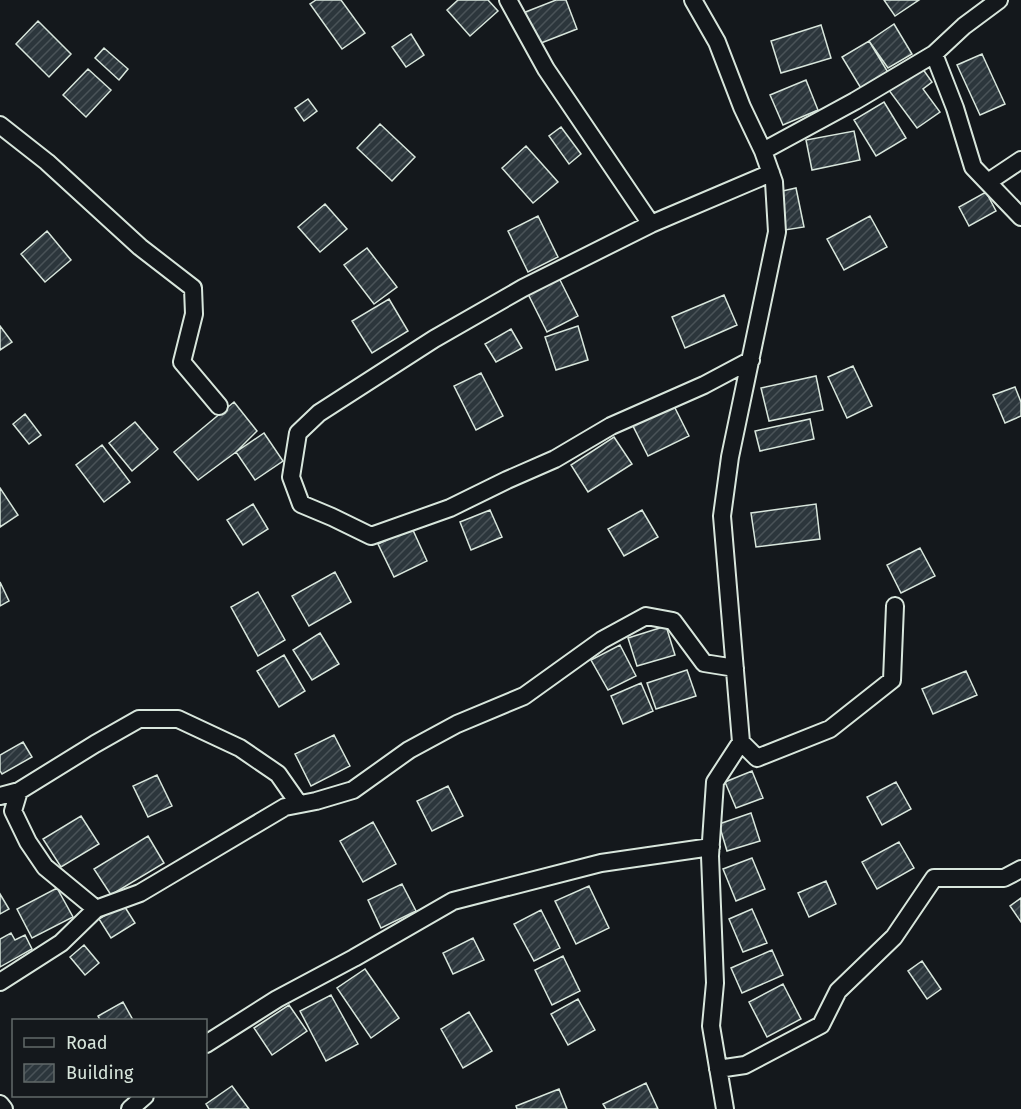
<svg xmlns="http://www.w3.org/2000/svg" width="1021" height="1109" font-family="'Fira Sans',sans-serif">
  <defs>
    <pattern id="building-hatch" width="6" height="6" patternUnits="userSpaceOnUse" patternTransform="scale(1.5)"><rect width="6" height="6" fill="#2c363c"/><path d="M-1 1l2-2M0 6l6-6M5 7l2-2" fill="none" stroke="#4a5358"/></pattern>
  </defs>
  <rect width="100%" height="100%" fill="#14181c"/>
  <!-- building -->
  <path fill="url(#building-hatch)" stroke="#d8e6dc" stroke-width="1.5" d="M316,0H341L365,33L342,49L310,4Z
    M458,0H488L498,11L470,36L447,10Z
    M556,0H566L577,29L536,45L523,13Z
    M884,0H919L895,16Z
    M38,21L71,54L49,77L16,44Z
    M894,24L912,54L888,68L869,41Z
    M821,25L831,58L781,73L771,41Z
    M411,34L424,55L406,67L392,47Z
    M869,41L889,74L862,90L842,57Z
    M104,48L128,69L119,80L95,58Z
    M982,54L1005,104L980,115L957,65Z
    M920,65L932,82L923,89L940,112L917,128L888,89Z
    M88,69L111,90L86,117L63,95Z
    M806,80L818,110L783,125L770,95Z
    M308,99L317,111L304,121L295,108Z
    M884,102L906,138L876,156L854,120Z
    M380,124L415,157L392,181L357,148Z
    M561,127L581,154L569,164L549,136Z
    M854,131L860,160L812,170L806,140Z
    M526,146L558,182L533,203L502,168Z
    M796,188L804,227L785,230L778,192Z
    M986,192L996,211L969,226L959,207Z
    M325,204L347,229L320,252L298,227Z
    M538,216L558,257L528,272L508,231Z
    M870,216L887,247L844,270L827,239Z
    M47,231L71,260L45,282L21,254Z
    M367,248L397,287L374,304L344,265Z
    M559,278L578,316L547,332L528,294Z
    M724,295L737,325L685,348L672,317Z
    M389,299L408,331L372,353L352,321Z
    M0,326L12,342L0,350Z
    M578,326L588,360L556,370L545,337Z
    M511,329L522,348L496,362L485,344Z
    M853,366L872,406L847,418L828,377Z
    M481,373L503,416L476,430L454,386Z
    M816,376L823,410L769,421L761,388Z
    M1015,387L1021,402V416L1005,423L993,395Z
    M234,402L257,431L236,452L198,480L174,452Z
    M673,404L689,436L648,456L632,424Z
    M25,414L41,435L29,444L13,424Z
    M810,419L814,439L760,451L755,431Z
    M135,422L158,449L132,471L109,443Z
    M264,433L283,461L255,480L236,452Z
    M614,437L632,464L588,492L571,465Z
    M102,445L130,482L104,502L76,465Z
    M0,488L18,515L0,527Z
    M253,504L268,529L243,545L227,520Z
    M816,504L820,539L756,547L751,513Z
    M490,510L502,537L471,550L460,522Z
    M642,510L658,537L624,556L608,529Z
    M412,528L427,561L394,577L378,544Z
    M920,548L935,576L901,593L887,565Z
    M335,572L351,602L309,626L292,596Z
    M0,582L9,601L0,606Z
    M258,592L285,640L258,656L231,607Z
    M666,626L675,655L637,666L628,638Z
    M320,633L339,664L312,680L293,650Z
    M620,645L636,676L608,690L591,660Z
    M284,655L305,691L279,707L257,671Z
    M687,670L696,696L656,709L647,683Z
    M966,671L977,695L933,714L922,689Z
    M641,683L653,711L623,724L611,696Z
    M334,735L350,766L311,786L295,754Z
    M23,742L32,757L2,774L0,771V755Z
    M752,771L763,798L736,808L725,782Z
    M157,775L172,806L148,817L133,786Z
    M896,782L911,809L882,825L867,797Z
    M448,786L463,816L432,831L417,801Z
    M751,813L760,841L727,851L719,824Z
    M81,816L99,844L61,867L43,839Z
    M373,822L396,864L363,882L340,841Z
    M148,836L164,863L111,895L94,869Z
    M899,842L914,868L877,889L862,862Z
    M752,858L765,889L736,901L723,869Z
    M826,881L836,904L809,917L798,893Z
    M402,884L416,911L381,928L368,900Z
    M589,886L609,928L576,944L555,901Z
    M57,888L73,917L32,938L17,909Z
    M0,894L9,909L0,914Z
    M1021,898V922L1010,906Z
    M123,904L135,923L111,938L99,919Z
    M752,909L767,943L743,952L729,919Z
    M541,910L560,948L534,961L514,924Z
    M11,933L15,940L25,935L32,949L0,967V939Z
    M473,938L484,960L453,974L443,953Z
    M84,945L99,963L85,975L70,957Z
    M772,950L783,975L742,993L731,968Z
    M563,956L580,991L552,1005L535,970Z
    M922,961L941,989L927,999L908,971Z
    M365,969L399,1018L371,1038L337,988Z
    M783,984L801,1019L767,1037L749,1002Z
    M331,995L358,1044L326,1061L300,1011Z
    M578,999L595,1030L568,1045L551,1014Z
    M123,1002L133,1020H100L98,1016Z
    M289,1005L307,1031L272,1055L254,1028Z
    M469,1012L492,1051L463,1068L441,1029Z
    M646,1083L658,1109H606L603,1104Z
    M232,1086L249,1109H209L206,1104Z
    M559,1089L567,1109H517L516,1106Z"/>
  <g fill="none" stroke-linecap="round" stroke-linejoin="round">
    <defs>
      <path id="minor" d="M508,0L546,69L651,224
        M693,0L717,42L742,107L763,151L774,182L777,232L730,457L722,516L741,742L715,782L710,856L715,983L711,1026L725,1109
        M999,0L964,26L934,54L955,108L973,167L1021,217
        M0,125L47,162L140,247L193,288L194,314L182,362L219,406
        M763,151L855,101L934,54
        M988,182L1021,160
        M751,360L704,385L611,426L555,459L507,480L450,508L371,536L332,517L301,504L291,477L298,433L319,413L434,339L523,288L651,224L771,173
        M741,742L757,758L830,729L892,680L895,606
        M0,796L19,791
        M299,804L278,774L240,748L178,719H139L95,744L19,791L13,811L28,842L45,867L96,909L140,893L285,807L316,801L353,790L409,750L457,724L524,696L602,640L646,616L673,621L704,663L735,668
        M0,982L61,943L96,909
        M206,1044L277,999L354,958L453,901L601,863L711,847
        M718,1069L745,1065L821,1025L838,991L894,937L934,878H1004L1021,869
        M0,1104L4,1109
        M130,1109L145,1096"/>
    </defs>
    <!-- minor casing -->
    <use href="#minor" stroke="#d8e6dc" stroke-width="20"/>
    <!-- minor -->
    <use href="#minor" stroke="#14181c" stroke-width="16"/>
  </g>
  <!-- legend -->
  <rect x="12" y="1019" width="195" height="78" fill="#14181c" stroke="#626a69" stroke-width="1.5"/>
  <rect x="24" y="1038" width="30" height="9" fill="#14181c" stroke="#626a69" stroke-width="1.5"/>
  <text x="66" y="1049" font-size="18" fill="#d8e6dc">Road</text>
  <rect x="24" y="1064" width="30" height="18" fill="url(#building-hatch)" stroke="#626a69" stroke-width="1.5"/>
  <text x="66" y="1079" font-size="18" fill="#d8e6dc">Building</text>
</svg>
